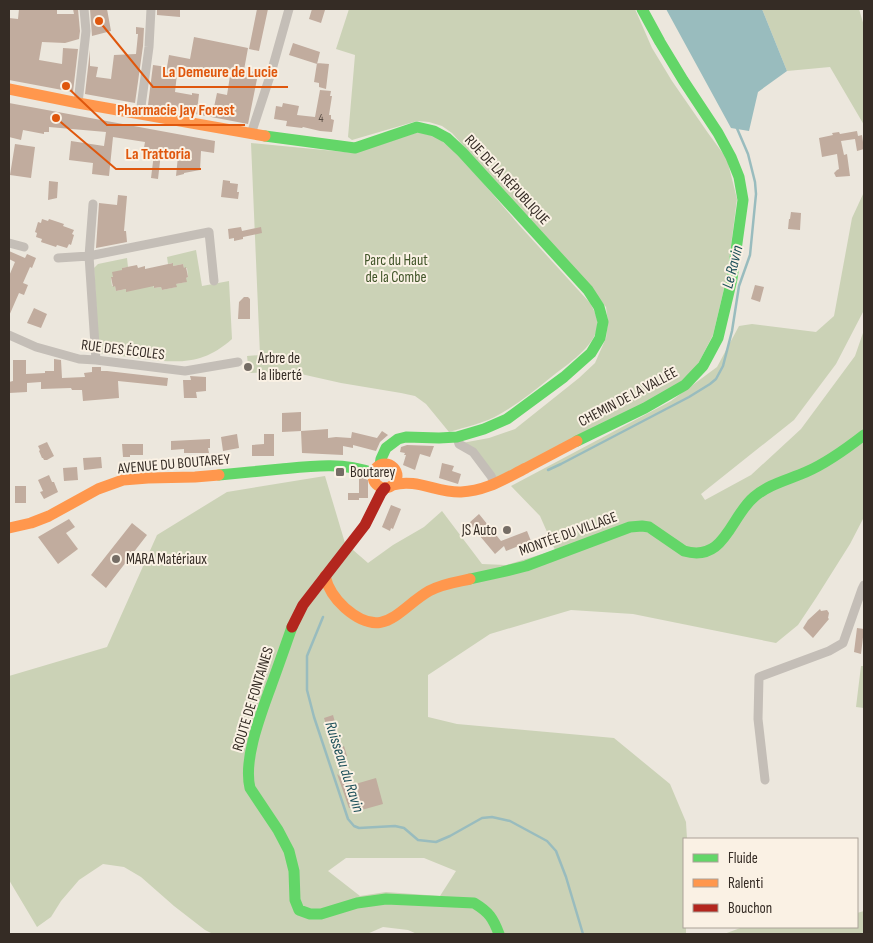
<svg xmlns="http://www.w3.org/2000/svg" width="873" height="943" font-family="'Sofia Sans Condensed',sans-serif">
  <rect width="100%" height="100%" fill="#ece7dd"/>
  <!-- green -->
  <path fill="#cbd2b6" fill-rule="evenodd" d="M349,9H635L652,48L672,81L708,133L727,159L737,199L727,276L713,335L699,362L683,384L498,479L462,443L489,438L515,429L579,378L595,363L606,338L608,322L606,307L452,133L442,126L429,122L417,121L352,140L348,137L355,55L336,49Z
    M762,9H859L864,26V125L830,67L787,71Z
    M418,132L437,137L461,157L519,225L590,303C595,312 600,321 596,332C590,350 565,366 550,378C534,391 518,404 500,414C485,423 466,427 449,432L426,404L415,396L401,393L341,383L301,374L283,372L249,373L247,356L260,355L251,143L355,153Z
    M864,192V308L863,312L836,364L794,420L701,494L705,500L751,475L801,429L855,356L864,330V517L850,544L816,598L798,625L776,643L633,614L571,610L490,634L428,675V717L457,724L614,738L670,784L686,822L687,839H684V927H686V934H417L408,930L383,927L367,934H213L205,930L174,906L141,877L124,867L103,864L79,880L61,901L51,917L37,927L9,880V676L107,647L157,535L227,492L325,476L345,543L368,563L393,545L424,527L442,511L482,564L506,565L555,550L540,516L511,486L671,401L717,367L739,326L752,324L816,332L834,316L852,218ZM346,858H424L456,871L440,896L386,892L360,896L328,871Z
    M196,250L202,286L229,281L232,339C203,365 179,363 143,359C128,357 114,355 99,353L94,268L98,264L127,258L128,267L122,268V270L111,278L112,286H115L116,291L126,289V291L153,284L154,288L161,287L162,290L176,287V284L186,282V278L188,277L187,268H184L183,264L173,266L172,263L168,264L167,257Z
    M861,666H864V708L856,707Z
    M864,911V934H724L743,927H857V913Z"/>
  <!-- water -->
  <path fill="#99bcbe" d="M666,9H762L787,71L758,92L749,131L731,128Z"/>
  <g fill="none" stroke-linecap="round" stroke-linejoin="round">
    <!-- stream -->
    <path stroke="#99bcbe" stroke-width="2.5" d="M548,470L561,464L689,397L710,384L716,379L723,366L732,331L739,286L750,255L756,194L755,182L748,154L736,126
      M323,617L307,656V690L314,717L348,819L354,826L359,828L395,826L404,828L418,840L436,842L450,836L482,818L492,817L510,821L547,841L556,851L566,877L583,934"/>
  </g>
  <!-- building -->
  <path fill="#c1ac9e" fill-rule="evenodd" d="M19,9H57V14H74L73,9H78L80,31L79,39L65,43L42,42L39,60L62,64L63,48L78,49L73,92L9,80V18L18,19Z
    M90,9H107L111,31L92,36Z
    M157,9H180V17L157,15Z
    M257,9H268L259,51L249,49Z
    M312,9L325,10L321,23L309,19Z
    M136,27L144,28L143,46L135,103L85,94L90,50V66L98,67L96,77L111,79L114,55L136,54L138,34H136Z
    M194,37L248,48L244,70L255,72V74H258L248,124L148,105L153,65L167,67L169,55L190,59ZM178,65L230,76L227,95L217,93L214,107L198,103L199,94L192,93V95L175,92Z
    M293,43L320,52L317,64L289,55Z
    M317,63L329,64L326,89L319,87V83L314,82Z
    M320,90L331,91L330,96H332L329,115H331V119L334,120L332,132L320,131L303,127L302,128L286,126L287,121L274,119L276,106L282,107L283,103L299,106L297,115L315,117Z
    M9,103L215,141L214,153L201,151L200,170L184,173V174L176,176L178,156L161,153L158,179L151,178L154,154L143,153L145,142L113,137L109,176L92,174L93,163L69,160L71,141L104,146L106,132L49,127V132H44V134L23,130L21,140L9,137Z
    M857,131L858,136L862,135L864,149L857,151L855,139L841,141L844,155L847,154L850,176L836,177L834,173L837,170L839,169L837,154L822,157L819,138L833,135L832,133L839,132L840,134Z
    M15,144L35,147L31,178L10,175Z
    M223,180L230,181V183L238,184L237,192H239L238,199L221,197Z
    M49,181L58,182L57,198L48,200Z
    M118,195L127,196L124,231H126L127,242L96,248L99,203L117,205Z
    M791,212L801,213L800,230L788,229L789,219H790Z
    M42,219L48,221L49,219L64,224L63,226L74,230L72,234L74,235L71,245L69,244L67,248L57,245L56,247L41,242L42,239L36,237L37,233L35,232L38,222L41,223Z
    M241,227L242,231L261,227L262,233L243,237V239L234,241V238L229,239L228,229Z
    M9,251L25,258L27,254L36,258L32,268L30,267L23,283L28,285L24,295L19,293L9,316V276L15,262L9,259Z
    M173,263V266L183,264L184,268L186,267L188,277L186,278L187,282L176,284L177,287L162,290L161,287L154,288V286L126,292V289L116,291L115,286L113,287L111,277H113L112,272L122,270V268L137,265L138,268L145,266V269Z
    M755,285L764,287L760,302L751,299Z
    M244,297H248L250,299V319H238L239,302Z
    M34,308L47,314L41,328L27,323Z
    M54,359L61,360L62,378L85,377L84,373L92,372V367H101V371H107L168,378L167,386L118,381L119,398L83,401L82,390H72L71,388L41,389V382L27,383V392L9,393V382L13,381V360H26V374L45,373V371H54Z
    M190,376L206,377V391L196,392L197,398H184L183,380H191Z
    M301,412V431L282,432V413Z
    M328,429V438L336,437L351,438L352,432L377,438L382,431L388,435L380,442L376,451L353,445V448L343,446V455L302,453L301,431Z
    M237,434L239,448L223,451L221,437Z
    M264,434H274V456H252V445L264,444Z
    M210,439V448H208L209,453H184V449L171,450V441Z
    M47,442L54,456L47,460H44L43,458H42L39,451L40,450L38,446Z
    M122,444H143V455H130V457H123Z
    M407,445L434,446L430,457L420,454L415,470L403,465L406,455H404L405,453L400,452L401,447Z
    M101,457L102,468L84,470L83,458Z
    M442,463L454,466L452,471L461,474L458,484L439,478Z
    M77,467L78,480L64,481L63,468Z
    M49,475L52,482H54L58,492L44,499L40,492L43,491L38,480Z
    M359,477L368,480V498H359V500H348V493H359Z
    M15,486H26V503H15Z
    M391,505L401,509L393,529L391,528L390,531L382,527Z
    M479,514L501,541L527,531L531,541L506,551L504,546L495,554L469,523Z
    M69,519L75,527L66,533L78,549L58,564L38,537Z
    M132,523L147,535L106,588L91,575Z
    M820,609L821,611L827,610L829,613L828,618L829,619L813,638L803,628L808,620Z
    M857,628L864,629L861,654L854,652Z
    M333,715L342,747L344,746L347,756L337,760L324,718Z
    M337,774L346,782L350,780L352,785L376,778L383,804L358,811L356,806L349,808Z"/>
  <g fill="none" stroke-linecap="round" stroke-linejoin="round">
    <!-- street -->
    <path stroke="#c4beb7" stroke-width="9" d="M78,103L86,31L84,9
      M140,114L149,47L151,9
      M251,134L271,73L289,9
      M93,204L89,256L96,360
      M9,243L24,247
      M58,258L89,256L209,232L214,281
      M9,335L36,347L79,359L96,360L185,371L238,362
      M457,437L459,444L473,452L491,476L495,484
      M765,780L758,719L759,677L829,651L843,643L862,589L864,585"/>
    <!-- fast -->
    <path stroke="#63d668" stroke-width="11" d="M265,136L355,148L417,127L434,131L447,138L462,152L588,290L599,307L603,322L600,338L591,353L564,377L507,419L484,429L457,437L439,438L406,437L398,439L386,448L381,459L380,465
      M577,441L645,408L685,385L703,366L718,338L732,279L743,200L739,177L731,157L718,133L683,80L660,42L642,9
      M219,475C240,473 260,471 281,469C312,466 343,462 373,473
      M470,579L502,572L526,566L630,527L642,526L649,527L684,551C725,563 730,517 754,497C769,484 788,480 806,472C827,463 846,449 864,435
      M292,627C285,647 278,667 271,686C261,714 243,759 250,788L278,830L289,851L294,871L295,900L299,910L310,914H321L357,903L386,899L474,903C489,912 493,918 499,934"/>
    <!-- slow -->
    <path stroke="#ff974d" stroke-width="11" d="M9,89L78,103L265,136
      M373 476a12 12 0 1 1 24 0a12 12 0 1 1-24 0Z
      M393,485C416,478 438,493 461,492C486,491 504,479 526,468C543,459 560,450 577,441
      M9,528L31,523L49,516L98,489L123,480L148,478L195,477L219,475
      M325,576C328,589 335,599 345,608C384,642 398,609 429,591C441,584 456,582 470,579"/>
    <!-- jam -->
    <path stroke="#b3261e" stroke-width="11" d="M292,627L303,605L365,525L381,493L385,488"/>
  </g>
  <!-- markers -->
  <g fill="#756d65" stroke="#faf1e4" stroke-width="2">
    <circle cx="248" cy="367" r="5"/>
    <rect x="335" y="467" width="10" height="10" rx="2.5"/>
    <circle cx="507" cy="530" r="5"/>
    <circle cx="116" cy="559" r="5"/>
  </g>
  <g text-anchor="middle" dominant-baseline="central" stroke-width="4" stroke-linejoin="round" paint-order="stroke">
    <!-- number labels -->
    <g font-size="12" fill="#584c43">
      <text x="321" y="118">4</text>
    </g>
    <!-- street labels -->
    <g font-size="15" fill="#352c25" stroke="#faf1e4">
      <text transform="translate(507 180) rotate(47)">RUE DE LA RÉPUBLIQUE</text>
      <text transform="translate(123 350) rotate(7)">RUE DES ÉCOLES</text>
      <text transform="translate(628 397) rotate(-28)">CHEMIN DE LA VALLÉE</text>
      <text transform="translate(174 464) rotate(-5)">AVENUE DU BOUTAREY</text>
      <text transform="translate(568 534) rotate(-20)">MONTÉE DU VILLAGE</text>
      <text transform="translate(253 699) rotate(-73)">ROUTE DE FONTAINES</text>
    </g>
    <!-- park labels -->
    <g font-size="15" fill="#405428" stroke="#faf1e4">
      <text x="396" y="260">Parc du Haut<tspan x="396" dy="17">de la Combe</tspan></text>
    </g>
    <!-- poi labels -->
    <g font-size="15" fill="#352c25" stroke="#faf1e4" text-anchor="start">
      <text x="258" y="358">Arbre de<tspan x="258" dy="17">la liberté</tspan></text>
      <text x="350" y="472">Boutarey</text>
      <text x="497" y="530" text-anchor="end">JS Auto</text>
      <text x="126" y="559">MARA Matériaux</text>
    </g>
    <!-- water labels -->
    <g font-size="16" font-style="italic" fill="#1a4e58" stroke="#faf1e4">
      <text transform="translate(733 267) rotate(-76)">Le Ravin</text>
      <text transform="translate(344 767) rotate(72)">Ruisseau du Ravin</text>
    </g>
  </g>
  <!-- callouts -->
  <path fill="none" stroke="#df570d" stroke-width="2" d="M99 21L153 87H288M66 86L107 125H245M56 118L116 169H201"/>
  <g fill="#df570d" stroke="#faf1e4" stroke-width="2">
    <circle cx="99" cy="21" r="5"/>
    <circle cx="66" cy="86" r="5"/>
    <circle cx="56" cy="118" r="5"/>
  </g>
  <g font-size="16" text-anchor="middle" font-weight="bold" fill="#df570d" stroke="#faf1e4" stroke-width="4" stroke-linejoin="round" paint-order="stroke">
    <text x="220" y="77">La Demeure de Lucie</text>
    <text x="176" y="115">Pharmacie Jay Forest</text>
    <text x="158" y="159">La Trattoria</text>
  </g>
  <!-- border -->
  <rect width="873" height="943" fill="none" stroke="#352c25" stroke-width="20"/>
  <!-- legend -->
  <rect x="683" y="838" width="175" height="90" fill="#faf1e4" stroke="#aba298"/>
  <rect x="693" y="854" width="25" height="8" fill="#63d668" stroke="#aba298"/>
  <text x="728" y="863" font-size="15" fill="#352c25">Fluide</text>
  <rect x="693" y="879" width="25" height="8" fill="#ff974d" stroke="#aba298"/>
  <text x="728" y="888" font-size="15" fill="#352c25">Ralenti</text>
  <rect x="693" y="904" width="25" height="8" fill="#b3261e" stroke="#aba298"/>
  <text x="728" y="913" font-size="15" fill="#352c25">Bouchon</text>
</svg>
